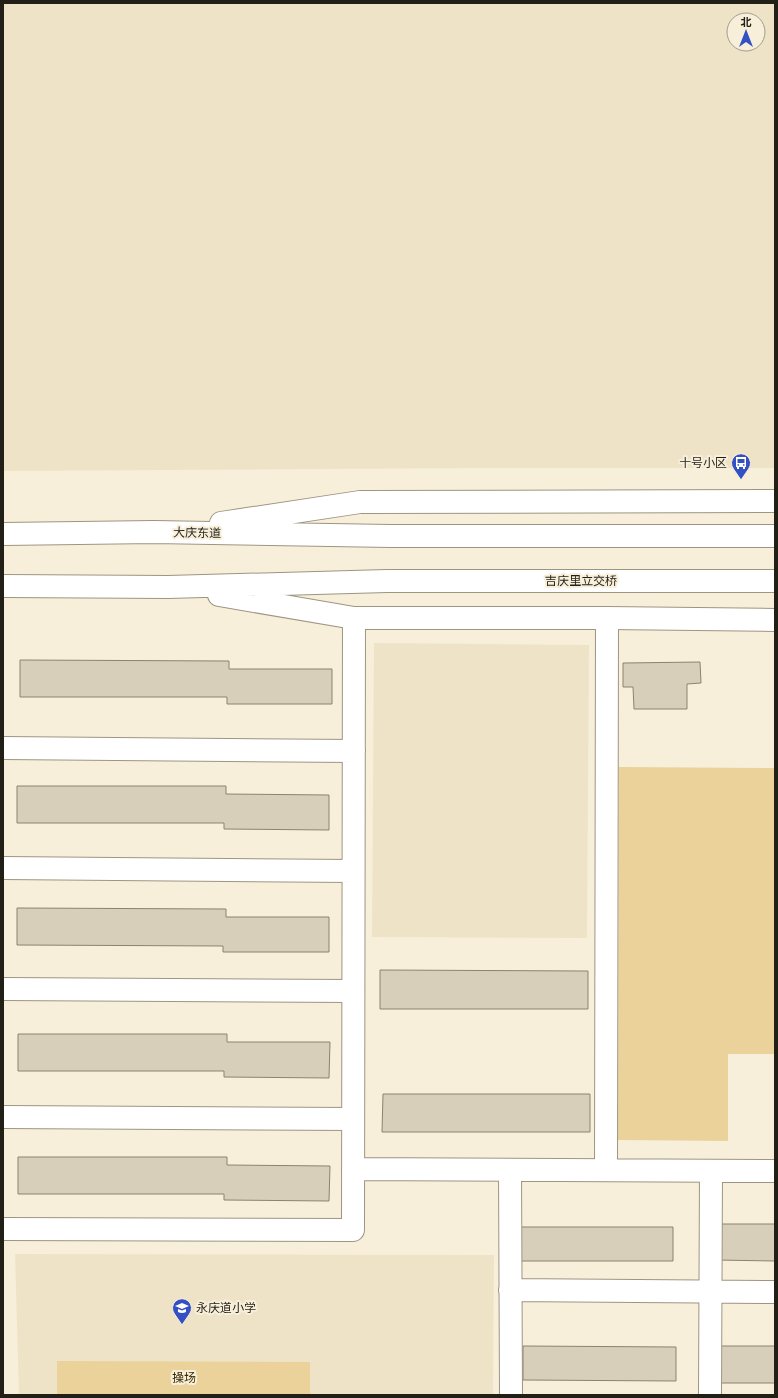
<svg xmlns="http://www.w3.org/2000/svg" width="778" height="1398" font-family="Arial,'Noto Sans SC',sans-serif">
  <rect width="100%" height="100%" fill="#f8efda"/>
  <!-- built -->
  <path fill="#efe3c7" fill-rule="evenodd" d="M3,3H775V468H483L3,471ZM734,20H758V44H734Z
    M374,643L589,645L587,938L372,937Z
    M15,1254L494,1255L493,1395H19Z"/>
  <!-- green -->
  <path fill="#ead29a" d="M619,767L775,768V1054H728V1141L618,1140Z
    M57,1361L310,1362V1395H57Z"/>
  <!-- building -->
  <path fill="#d8cfba" stroke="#8b8370" d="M20,660L229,661V669H332V704H227V697H20Z
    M700,662L701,683L687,684V709H634L633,687H623V663Z
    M17,786H226V794L329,795V830L224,829V823H17Z
    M17,908L226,909V917H329V952H223V946L17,945Z
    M380,970L588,971V1009H380Z
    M18,1034H227V1042H330L329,1078L224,1077V1071H18Z
    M383,1094H590V1132H382Z
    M18,1157H227V1165L330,1166L329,1201L224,1200V1194H18Z
    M715,1224H775V1261L715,1260Z
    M521,1227H673V1261H521Z
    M523,1346L676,1347V1381L523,1380Z
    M717,1346H775V1383H717Z"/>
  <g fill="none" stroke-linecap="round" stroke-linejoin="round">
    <defs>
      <path id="minor" d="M3,748L354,751
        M3,868L353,871
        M3,989L353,991
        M3,1117L353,1119
        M353,1169L775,1171
        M510,1170L511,1395
        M606,1170L607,618
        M3,1229L353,1230L354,618
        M510,1290L775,1292
        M710,1395L711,1171"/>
      <path id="major" d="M221,523L360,502L775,501
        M3,534L154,532L391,536H775
        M3,586L168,587L387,581H775
        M219,595L354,618H607L775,620"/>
    </defs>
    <!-- minor casing -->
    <use href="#minor" stroke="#9d9582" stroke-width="24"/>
    <!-- major casing -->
    <use href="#major" stroke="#9d9582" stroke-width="24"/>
    <!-- minor -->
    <use href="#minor" stroke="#fff" stroke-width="22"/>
    <!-- major -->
    <use href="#major" stroke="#fff" stroke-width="22"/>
  </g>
  <!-- icons -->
  <defs>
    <symbol id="bus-pin" viewBox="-11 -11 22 30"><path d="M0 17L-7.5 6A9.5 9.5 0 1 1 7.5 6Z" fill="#3351c2" stroke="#f8efda"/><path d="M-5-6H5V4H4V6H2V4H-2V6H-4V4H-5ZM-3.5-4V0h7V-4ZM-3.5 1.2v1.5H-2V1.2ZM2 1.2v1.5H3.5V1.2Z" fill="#fff"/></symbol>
    <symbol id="school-pin" viewBox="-11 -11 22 30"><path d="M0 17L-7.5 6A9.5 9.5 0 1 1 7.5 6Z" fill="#3351c2" stroke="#f8efda"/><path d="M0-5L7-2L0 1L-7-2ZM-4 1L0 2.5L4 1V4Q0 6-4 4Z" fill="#fff"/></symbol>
  </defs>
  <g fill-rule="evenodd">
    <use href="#bus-pin" x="730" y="452" width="22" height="30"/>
    <use href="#school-pin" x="171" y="1297" width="22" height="30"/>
  </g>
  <g text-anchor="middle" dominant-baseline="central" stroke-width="4" stroke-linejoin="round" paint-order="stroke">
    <!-- poi labels -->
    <g font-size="12" fill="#221f17" stroke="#f8efda" text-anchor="end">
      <text x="727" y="463">十号小区</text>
      <text x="196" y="1308" text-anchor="start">永庆道小学</text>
    </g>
    <!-- street labels -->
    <g font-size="12" fill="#221f17" stroke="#f8efda">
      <text transform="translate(197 533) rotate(1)">大庆东道</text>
      <text x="581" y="581">吉庆里立交桥</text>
    </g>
    <!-- park labels -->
    <g font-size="12" fill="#392a01" stroke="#f8efda">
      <text x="184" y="1378">操场</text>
    </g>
  </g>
  <!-- border -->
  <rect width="778" height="1398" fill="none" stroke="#221f17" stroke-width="8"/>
  <!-- north arrow -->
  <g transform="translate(746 32)"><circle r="19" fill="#f8efda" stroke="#a29c8c"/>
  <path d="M0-3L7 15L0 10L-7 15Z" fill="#3351c2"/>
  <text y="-6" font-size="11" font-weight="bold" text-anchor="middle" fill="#221f17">北</text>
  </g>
</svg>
